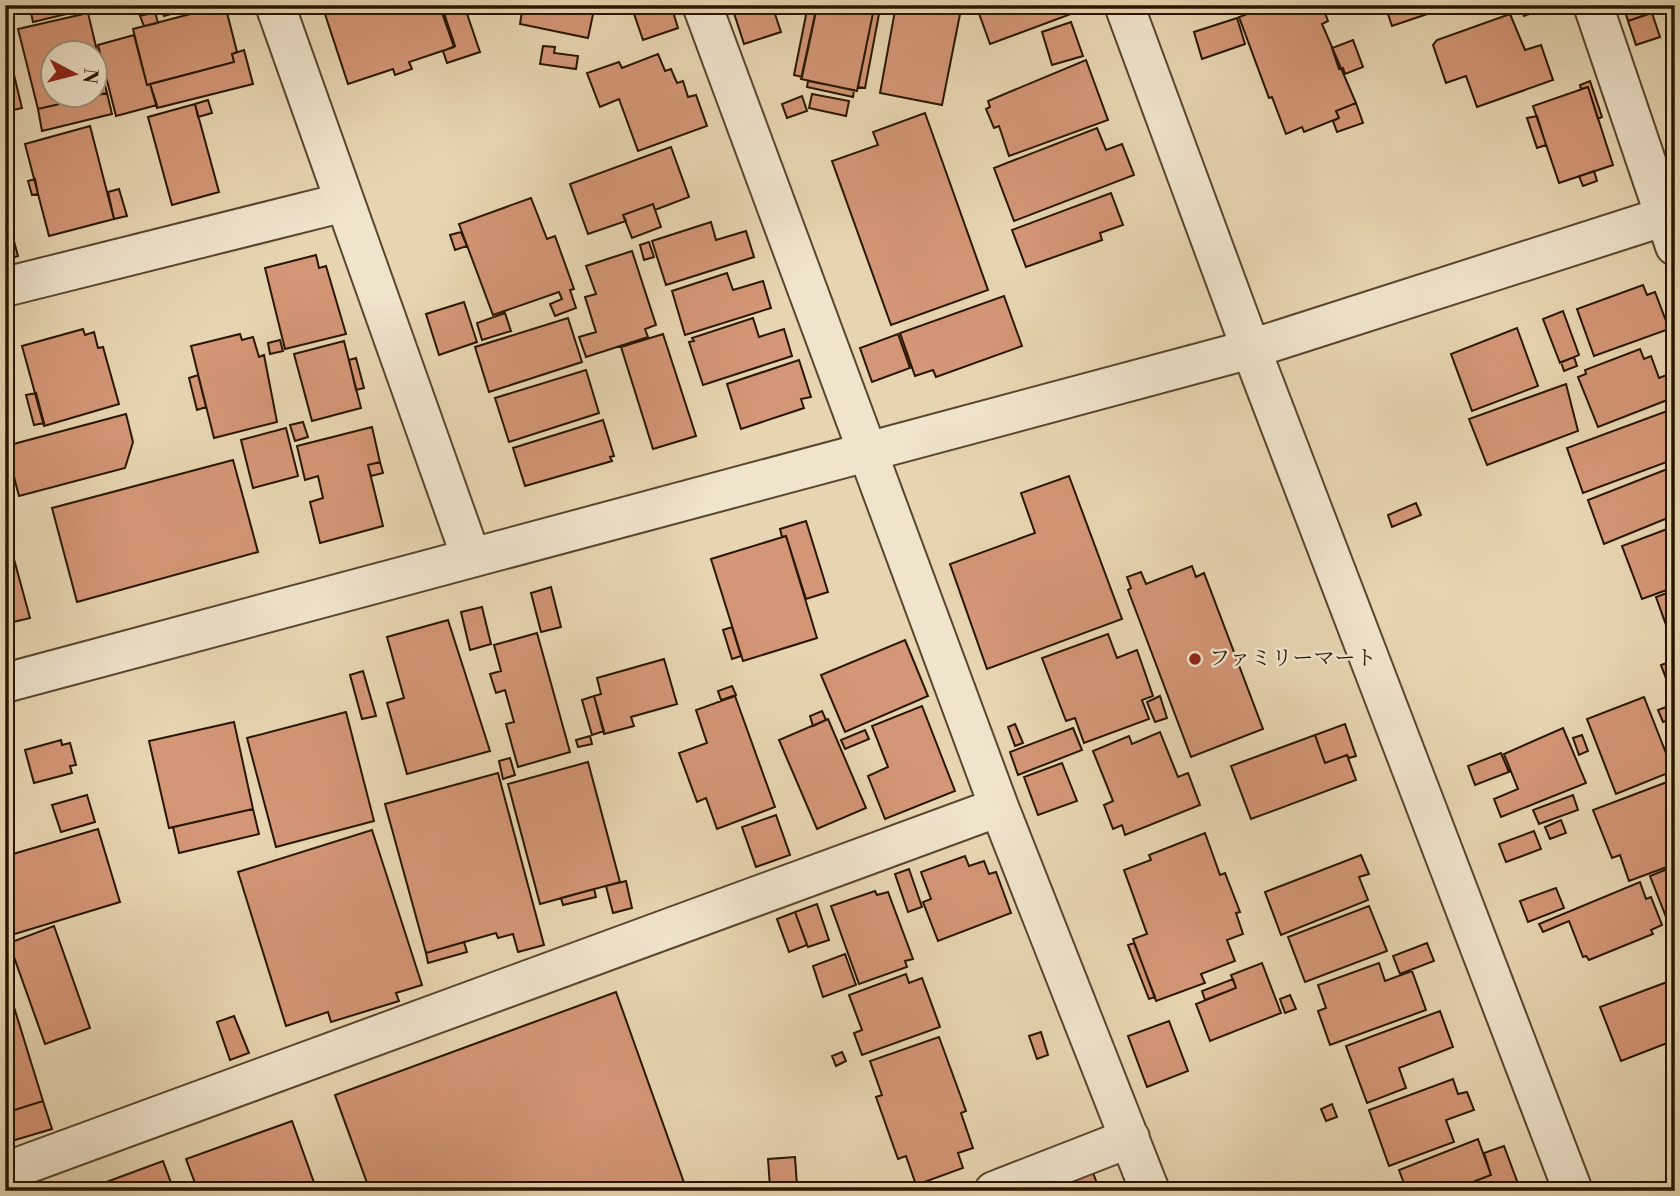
<svg xmlns="http://www.w3.org/2000/svg" width="1680" height="1196" font-family="'Libre Bodoni','Noto Serif JP',serif">
  <rect width="100%" height="100%" fill="#e7d5b1"/>
  <filter id="stains"><feTurbulence type="fractalNoise" baseFrequency=".00286" numOctaves="4"/><feColorMatrix values="0 0 0 0 .2 0 0 0 0 .09 0 0 0 0 .02 0 0 0 .5 -.17"/></filter>
  <radialGradient id="worn" r=".72"><stop offset=".6" stop-color="#630" stop-opacity="0"/><stop offset="1" stop-color="#630" stop-opacity=".3"/></radialGradient>
  <!-- building -->
  <path fill="#d39676" stroke="#2a1601" stroke-width="2" fill-rule="evenodd" d="M7,5H82L83,10L33,22L30,8L9,14Z
    M161,5H204L164,16Z
    M225,5L237,52L232,54L234,62L147,85L133,29Z
    M322,5H454L441,10L454,47L409,62L412,69L395,75L393,69L348,84Z
    M456,5H464L480,52L447,63L443,51L455,46L443,10Z
    M523,5H595L588,38L520,24Z
    M631,5H671L678,28L643,40Z
    M745,5H772L781,32L744,44L733,10Z
    M808,5L817,7L802,77L794,75Z
    M817,5H882L880,14L873,13L857,91L801,79Z
    M896,5L960,14L942,105L880,93Z
    M976,5H1068L1071,14L990,44Z
    M1272,5H1322L1328,21L1322,24L1356,103L1336,111L1339,118L1304,132L1302,127L1286,134L1272,97L1269,98L1239,17Z
    M1385,5H1454L1392,26Z
    M1521,5H1554L1524,16Z
    M1623,5H1674L1628,21Z
    M155,12L158,23L144,26L140,16Z
    M88,13L107,93L38,109L18,29ZM52,52H94V94H52Z
    M873,13L879,14L865,88L858,87Z
    M1652,13L1660,37L1636,45L1628,21Z
    M1510,14L1525,50L1541,45L1553,80L1477,107L1466,76L1446,83L1433,45L1437,40Z
    M1237,18L1245,44L1202,59L1194,32Z
    M1071,22L1083,56L1052,65L1042,32Z
    M134,35L147,85L150,84L157,105L116,116L98,45Z
    M1353,40L1363,67L1345,74L1343,68L1339,69L1332,48Z
    M543,46L555,47L554,53L578,56L576,69L540,64Z
    M5,50H8L22,108L5,112Z
    M244,50L253,84L157,108L150,84L234,62L232,54Z
    M658,54L665,71L671,69L677,83L683,81L688,97L696,95L707,126L638,151L619,99L600,107L587,73L619,62L622,68Z
    M1086,60L1108,120L1009,156L999,126L994,128L986,109L990,107L988,101Z
    M808,81L854,90L853,97L807,87Z
    M1590,81L1602,117L1598,119L1588,87L1581,89L1580,85Z
    M1588,87L1613,165L1559,183L1533,106Z
    M107,93L112,114L42,131L38,109Z
    M812,94L849,101L846,116L809,108Z
    M802,96L807,111L787,118L782,104Z
    M208,100L212,113L198,117L195,104Z
    M1356,103L1363,123L1337,132L1333,121L1339,118L1336,111Z
    M195,104L219,192L172,205L148,117Z
    M925,113L988,290L891,325L832,161L878,145L873,132Z
    M1537,116L1546,145L1537,148L1527,118Z
    M90,126L114,219L49,236L25,144Z
    M1097,128L1106,150L1122,144L1134,175L1014,221L994,168Z
    M671,147L689,197L655,210L653,204L623,215L626,221L588,234L570,184Z
    M1594,171L1597,181L1583,186L1579,176Z
    M35,179L38,194L32,195L28,181Z
    M119,189L127,216L114,219L108,192Z
    M1111,193L1123,225L1100,233L1102,240L1026,267L1012,230Z
    M531,198L547,239L555,236L574,289L570,290L576,308L555,316L550,304L562,299L559,292L493,315L459,224Z
    M653,204L661,227L632,238L623,215Z
    M711,222L716,240L746,231L754,257L666,285L652,241Z
    M9,223L18,256L5,260V224Z
    M461,232L467,246L455,250L450,235Z
    M649,242L654,257L644,260L640,245Z
    M632,251L656,325L645,329L648,337L586,357L579,337L596,332L585,297L596,294L586,266Z
    M316,255L319,268L326,266L346,334L285,349L265,268Z
    M727,273L733,290L763,281L771,308L685,335L672,291Z
    M1643,285L1647,295L1655,292L1669,329L1594,356L1577,309Z
    M1004,296L1022,346L936,377L933,370L915,376L900,333Z
    M464,302L477,342L439,355L426,314Z
    M1563,311L1579,355L1560,363L1543,319Z
    M505,313L511,331L482,340L477,323Z
    M568,318L582,362L489,392L475,347Z
    M753,318L759,337L784,329L792,356L703,385L689,342L694,341L692,338Z
    M1517,328L1538,386L1472,411L1451,354Z
    M83,329L85,335L94,332L98,348L103,347L119,404L44,426L22,346Z
    M240,334L242,340L253,337L259,357L264,355L277,422L214,438L191,346Z
    M663,334L696,436L653,449L621,347Z
    M898,334L910,368L872,382L860,348Z
    M280,340L283,351L270,354L268,343Z
    M344,341L361,408L312,421L294,354Z
    M1640,349L1644,359L1651,356L1659,378L1675,372V397L1598,427L1578,377L1586,374L1585,370Z
    M1574,357L1577,366L1564,371L1561,362Z
    M356,358L364,388L356,390L349,360Z
    M799,360L811,397L801,399L804,408L741,429L727,384Z
    M586,370L599,413L509,442L495,398Z
    M198,375L206,407L197,410L189,378Z
    M1566,384L1578,431L1487,465L1469,419Z
    M36,393L44,423L34,425L26,395Z
    M1667,411L1674,432L1668,434L1675,459L1583,493L1567,448Z
    M126,414L133,442L125,468L19,496L6,446Z
    M1675,418V452L1668,434L1674,432L1670,420Z
    M603,420L614,456L610,457L612,461L525,486L513,448Z
    M303,422L308,437L295,441L290,425Z
    M372,427L380,462L368,465L383,526L320,543L310,502L323,498L318,476L305,480L297,446Z
    M286,428L298,476L253,488L241,440Z
    M233,460L258,552L77,602L52,508Z
    M380,462L383,473L371,476L368,465Z
    M1675,466V515L1604,544L1588,500Z
    M1069,476L1122,619L987,669L950,564L1035,533L1021,493Z
    M1416,503L1421,515L1392,527L1388,515Z
    M806,521L828,592L806,599L786,536L782,537L780,529Z
    M5,526L30,618L5,624Z
    M1675,526V587L1642,599L1622,546Z
    M786,536L817,638L743,661L711,559Z
    M1192,566L1196,577L1204,573L1263,729L1191,757L1128,590L1131,588L1127,577L1141,572L1146,584Z
    M551,587L561,627L541,632L531,593Z
    M1675,590V650L1656,597Z
    M482,607L491,644L470,650L461,612Z
    M448,620L490,751L407,774L387,703L404,698L387,637Z
    M732,627L741,656L732,659L723,630Z
    M537,633L570,752L518,767L506,724L514,722L505,690L496,693L490,674L501,671L494,645Z
    M1108,634L1117,658L1137,650L1153,696L1142,700L1149,719L1084,743L1075,718L1066,721L1042,658Z
    M905,640L928,696L845,732L821,675Z
    M664,659L677,704L631,717L634,726L604,734L594,696L601,694L597,678Z
    M1669,662L1675,678L1672,694L1661,665Z
    M363,671L376,716L362,719L350,675Z
    M732,686L736,695L721,700L718,691Z
    M594,696L604,731L592,735L582,700Z
    M735,696L775,807L717,829L706,798L697,802L679,753L707,743L696,710Z
    M1160,696L1167,718L1155,722L1147,702Z
    M1644,697L1673,771L1616,794L1587,719Z
    M1674,704L1675,718L1663,722L1658,710Z
    M922,706L955,791L885,819L868,776L888,767L872,726Z
    M822,711L826,720L813,726L810,716Z
    M346,712L374,821L276,847L247,738Z
    M828,719L866,808L817,829L779,740Z
    M234,722L253,809L169,828L149,741Z
    M1015,724L1023,743L1015,746L1008,727Z
    M1345,724L1356,756L1349,758L1347,755L1325,763L1315,735Z
    M1073,728L1082,750L1018,775L1010,752Z
    M1563,728L1586,783L1501,817L1494,799L1518,789L1504,754Z
    M865,730L869,739L845,749L841,740Z
    M1160,732L1178,777L1188,773L1200,805L1125,835L1122,825L1113,829L1104,805L1113,801L1093,751L1129,736L1132,744Z
    M1315,735L1325,763L1347,755L1356,780L1251,819L1231,766Z
    M1582,735L1588,751L1579,755L1573,738Z
    M590,736L592,744L578,747L576,740Z
    M61,740L62,745L70,743L76,765L70,766L72,773L34,783L25,750Z
    M1501,753L1509,772L1475,785L1468,766Z
    M510,758L515,775L503,779L499,761Z
    M588,762L620,882L540,904L508,784Z
    M1062,763L1077,801L1038,815L1024,777Z
    M498,773L544,945L518,952L513,934L498,938L496,933L426,953L385,804Z
    M1675,779V864L1629,881L1620,855L1612,858L1593,810Z
    M87,795L95,822L61,832L52,805Z
    M1573,795L1578,810L1539,824L1533,810Z
    M253,809L259,834L179,853L173,827Z
    M776,815L790,855L756,867L742,827Z
    M1561,820L1566,833L1550,839L1545,827Z
    M98,829L120,902L5,937V841L9,840L13,854Z
    M372,830L422,985L396,993L399,1001L331,1022L328,1012L286,1026L238,872Z
    M1534,831L1541,849L1506,862L1499,844Z
    M1205,833L1220,875L1225,873L1240,912L1236,913L1243,934L1227,940L1235,961L1201,974L1205,983L1156,1001L1133,939L1147,934L1124,870L1151,860L1149,855Z
    M1361,855L1369,874L1359,877L1368,900L1281,935L1265,892Z
    M965,856L969,866L984,861L989,874L996,872L1011,913L938,941L923,902L931,899L921,872Z
    M1675,866V940L1650,876Z
    M909,869L922,907L908,912L895,874Z
    M626,881L632,908L613,913L606,886Z
    M1640,882L1646,899L1651,897L1662,925L1651,930L1653,934L1589,960L1586,956L1583,957L1569,921L1543,932L1539,924Z
    M1556,888L1564,908L1528,922L1520,901Z
    M594,889L596,897L563,905L561,898Z
    M875,891L877,895L888,892L913,959L905,961L907,967L859,984L831,906Z
    M817,904L829,940L808,947L795,912Z
    M1369,906L1387,951L1305,982L1288,937Z
    M795,912L807,945L789,952L777,919Z
    M54,926L90,1028L45,1044L9,943Z
    M464,942L467,952L428,963L426,953Z
    M1134,943L1155,997L1149,999L1128,945Z
    M1427,943L1434,961L1400,974L1393,956Z
    M845,954L856,985L823,997L813,966Z
    M1262,963L1281,1013L1210,1041L1196,1004L1236,988L1231,975Z
    M1379,963L1385,981L1412,971L1426,1010L1330,1045L1318,1011L1326,1008L1318,985Z
    M906,974L909,983L922,978L940,1027L862,1055L854,1033L862,1030L849,995Z
    M5,978L43,1101L5,1113Z
    M1233,979L1236,988L1205,1000L1202,991Z
    M1675,979V1040L1621,1061L1600,1007Z
    M616,992L687,1191H370L335,1095Z
    M1290,995L1296,1009L1285,1013L1280,999Z
    M1440,1011L1453,1047L1399,1068L1406,1088L1367,1103L1346,1046Z
    M234,1016L249,1053L230,1060L217,1022Z
    M1169,1021L1188,1071L1147,1087L1128,1036Z
    M1041,1032L1048,1055L1037,1059L1029,1036Z
    M939,1037L966,1111L961,1113L973,1148L958,1153L963,1168L916,1185L906,1156L898,1159L876,1097L882,1095L870,1061Z
    M842,1052L846,1061L836,1066L832,1056Z
    M1453,1079L1458,1094L1467,1092L1474,1110L1446,1120L1454,1142L1389,1166L1369,1110Z
    M43,1101L52,1129L5,1143V1113Z
    M1332,1104L1337,1117L1326,1121L1321,1109Z
    M292,1121L317,1191H198L186,1159Z
    M1478,1139L1491,1175L1470,1183L1473,1191H1402L1406,1189L1399,1170Z
    M1504,1146L1520,1189L1473,1191L1470,1183L1491,1175L1484,1153Z
    M795,1157L797,1186L770,1187L768,1159Z
    M163,1161L174,1191H82Z
    M1093,1173L1100,1191H1049Z"/>
  <g fill="none" stroke-linecap="round" stroke-linejoin="round">
    <defs>
      <path id="minor" d="M275,5L471,557
        M702,5L999,807L1150,1191
        M1593,5L1675,246
        M5,287L345,202
        M5,1172L999,807
        M994,1191L1130,1138"/>
      <path id="tertiary" d="M1124,5L1251,349L1573,1191
        M5,683L1251,349L1675,213"/>
    </defs>
    <!-- minor casing -->
    <use href="#minor" stroke="#59462d" stroke-width="42"/>
    <!-- tertiary casing -->
    <use href="#tertiary" stroke="#59462d" stroke-width="42"/>
    <!-- minor -->
    <use href="#minor" stroke="#efe4cc" stroke-width="38"/>
    <!-- tertiary -->
    <use href="#tertiary" stroke="#efe4cc" stroke-width="38"/>
  </g>
  <!-- markers -->
  <circle fill="#8f2418" stroke="#efe4cc" stroke-width="2.5" cx="1195" cy="659" r="7"/>
  <g text-anchor="middle" dominant-baseline="central" stroke-width="5" stroke-linejoin="round" paint-order="stroke">
    <!-- poi labels -->
    <g font-size="21" fill="#2a1601" stroke="#efe4cc" text-anchor="start">
      <text x="1209" y="659">ファミリーマート</text>
    </g>
  </g>
  <!-- margin -->
  <rect width="1680" height="1196" fill="none" stroke="#e7d5b1" stroke-width="28"/>
  <rect x="7" y="7" width="1666" height="1182" fill="none" stroke="#2a1601" stroke-width="3.5"/>
  <rect x="14" y="14" width="1652" height="1168" fill="none" stroke="#2a1601" stroke-width="2"/>
  <!-- north arrow -->
  <g transform="translate(74 74) rotate(97)"><circle r="33" fill="#efe4cc" stroke="#a0927b" stroke-width="2"/>
  <path d="M0-5L12 26L0 18L-12 26Z" fill="#8f2418"/>
  <text y="-10" font-size="19" font-weight="bold" text-anchor="middle" fill="#2a1601">N</text>
  </g>
  <rect width="100%" height="100%" filter="url(#stains)"/>
  <rect width="100%" height="100%" fill="url(#worn)"/>
</svg>
